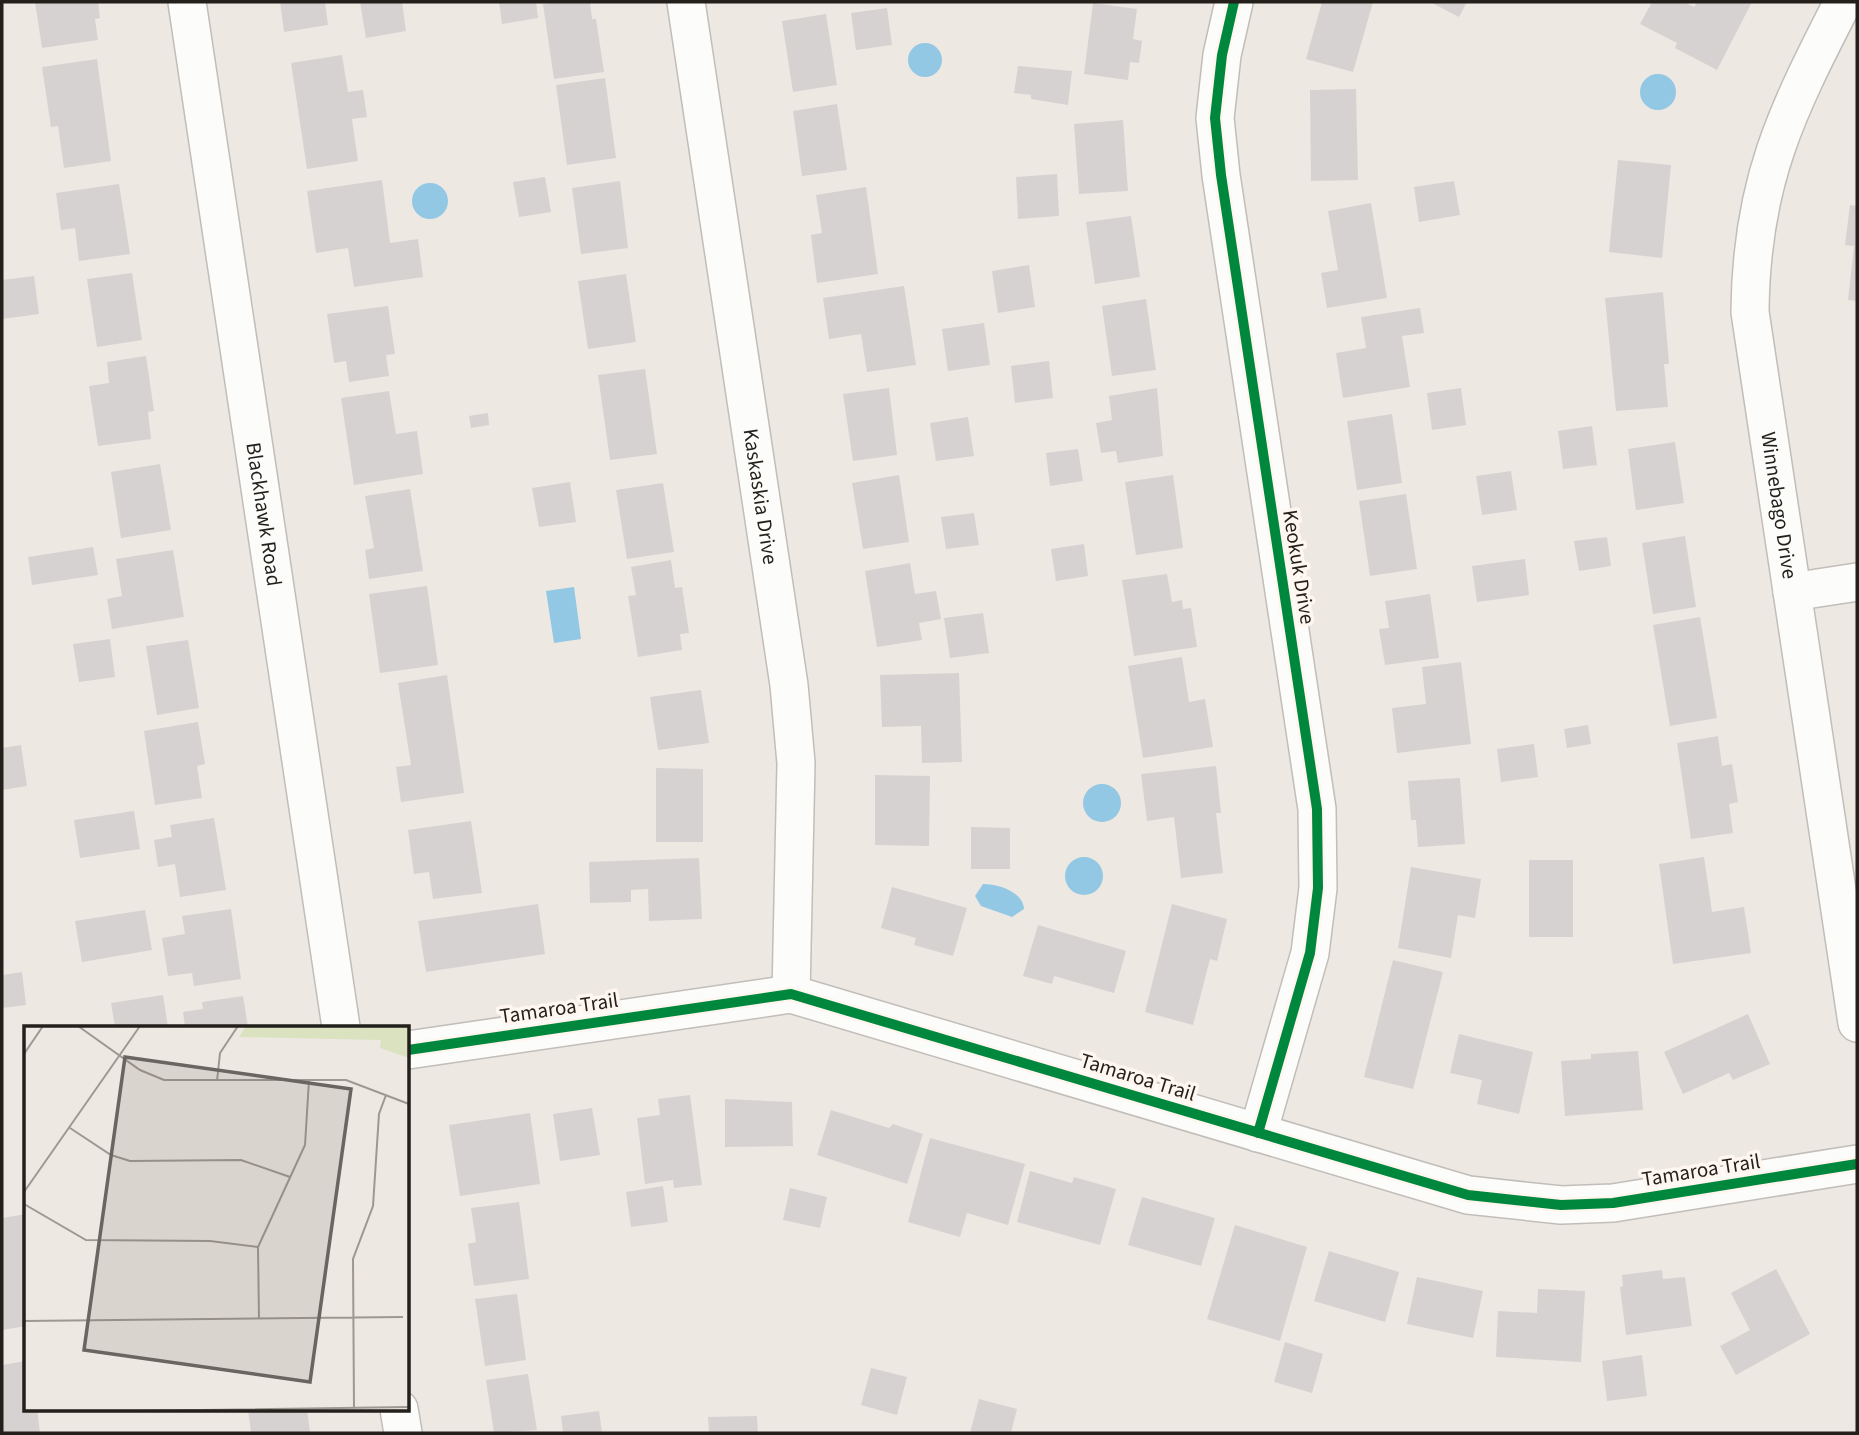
<svg xmlns="http://www.w3.org/2000/svg" width="1859" height="1435" font-family="'Source Sans 3',sans-serif">
  <rect width="100%" height="100%" fill="#eee8e2"/>
  <!-- water -->
  <path fill="#92c8e4" d="M908 60a17 17 0 1 1 34 0a17 17 0 1 1-34 0Z
    M1640 92a18 18 0 1 1 36 0a18 18 0 1 1-36 0Z
    M412 201a18 18 0 1 1 36 0a18 18 0 1 1-36 0Z
    M574,587L581,639L554,643L546,591Z
    M1083 803a19 19 0 1 1 38 0a19 19 0 1 1-38 0Z
    M1065 876a19 19 0 1 1 38 0a19 19 0 1 1-38 0Z
    M983,884C999,884 1023,892 1024,909L1012,917L981,906L975,896Z"/>
  <!-- building -->
  <path fill="#d6d2d2" d="M35,2H98L100,18L95,19L98,40L42,48Z
    M280,2H325L328,25L284,32Z
    M360,2H402L406,31L366,38Z
    M499,2H536L538,18L502,24Z
    M560,2H590L592,19H596L604,72L554,79L543,4Z
    M1322,2H1373L1353,72L1306,59Z
    M1430,2H1467L1459,17Z
    M1652,2H1684L1694,7L1697,2H1752L1717,70L1675,48L1677,43L1640,24Z
    M1093,3L1137,9L1133,39L1142,41L1139,63L1130,62L1128,80L1084,74Z
    M887,8L892,45L856,50L851,13Z
    M826,14L837,85L793,92L782,21Z
    M342,55L348,92L363,90L367,117L352,119L358,161L307,169L291,63Z
    M97,59L111,161L64,168L58,126L51,127L42,67Z
    M1018,66L1072,71L1068,105L1031,99V95L1014,93Z
    M605,78L616,158L567,165L556,85Z
    M1356,89L1358,180L1311,181L1310,90Z
    M837,104L847,170L802,176L793,111Z
    M1123,120L1128,191L1079,194L1074,124Z
    M1618,160L1671,165L1662,258L1609,252Z
    M1057,174L1059,216L1018,219L1016,177Z
    M545,177L551,212L519,217L513,182Z
    M382,180L390,243L418,239L423,277L354,287L348,248L316,253L307,191Z
    M620,181L628,248L581,254L572,188Z
    M1454,181L1460,215L1419,222L1414,187Z
    M119,184L130,254L79,261L75,228L61,230L56,193Z
    M866,187L878,274L817,283L811,235L822,233L816,195Z
    M1371,203L1387,298L1327,308L1321,273L1338,270L1328,211Z
    M1850,205L1857,206V301L1848,300L1854,246L1845,245Z
    M1131,216L1140,277L1095,284L1086,222Z
    M1029,265L1035,307L998,313L992,271Z
    M132,273L142,340L97,347L87,279Z
    M626,274L636,342L588,349L578,281Z
    M34,276L39,314L2,319V280Z
    M904,286L916,365L867,372L861,334L829,339L823,298Z
    M1663,292L1669,364H1664L1668,407L1616,411L1605,298Z
    M1146,299L1156,370L1112,376L1102,306Z
    M388,306L395,354L386,355L389,376L349,382L346,361L334,363L327,314Z
    M1420,308L1424,333L1402,336L1410,387L1343,398L1336,353L1366,348L1361,317Z
    M984,323L990,365L948,371L942,329Z
    M146,356L154,411L148,412L151,439L98,446L89,386L109,383L107,362Z
    M1049,361L1053,398L1015,403L1011,366Z
    M645,369L657,454L610,460L598,375Z
    M889,388L897,455L853,461L843,394Z
    M1157,388L1163,456L1118,463L1116,451L1101,453L1096,423L1112,420L1109,396Z
    M1461,388L1466,425L1432,430L1427,393Z
    M389,391L396,434L417,431L423,474L354,485L341,398Z
    M488,413L489,425L471,428L469,416Z
    M1392,414L1402,483L1357,490L1347,421Z
    M968,417L974,456L936,461L930,423Z
    M1592,426L1597,465L1563,469L1558,431Z
    M1675,442L1684,503L1636,510L1628,449Z
    M1078,449L1083,481L1050,486L1046,453Z
    M160,464L171,530L121,538L111,472Z
    M1511,471L1517,510L1482,515L1476,476Z
    M899,475L909,542L863,549L852,483Z
    M1173,475L1183,548L1136,555L1125,482Z
    M570,482L576,522L539,527L532,488Z
    M663,483L674,552L627,559L616,490Z
    M410,489L423,571L369,579L365,550L374,548L365,496Z
    M1406,494L1417,569L1370,576L1359,501Z
    M974,513L979,545L946,549L941,517Z
    M1685,536L1696,607L1653,614L1642,543Z
    M1607,537L1611,566L1579,571L1574,541Z
    M1084,544L1088,576L1056,581L1051,549Z
    M93,547L98,575L32,585L28,557Z
    M173,550L184,617L112,629L107,599L122,596L116,559Z
    M1525,559L1529,595L1477,602L1472,566Z
    M671,560L675,588L682,587L689,633L680,634L682,650L638,657L628,596L636,595L631,567Z
    M910,563L915,594L936,591L941,619L919,623L922,640L877,647L865,571Z
    M1167,574L1172,602L1182,600L1183,609L1191,608L1197,647L1134,656L1122,580Z
    M427,586L438,665L380,673L369,594Z
    M1430,594L1439,658L1385,665L1379,629L1389,628L1385,601Z
    M983,613L989,653L950,658L944,618Z
    M1700,617L1717,718L1670,726L1653,625Z
    M110,639L115,677L79,682L73,644Z
    M188,640L199,708L157,715L146,646Z
    M1182,657L1189,702L1205,699L1213,747L1143,758L1128,666Z
    M1461,662L1471,744L1397,753L1392,708L1426,704L1422,667Z
    M959,673L962,762L922,763L921,726L882,727L880,675Z
    M447,675L464,793L401,802L396,767L411,765L398,683Z
    M701,690L709,743L658,750L650,697Z
    M198,722L205,764L197,766L202,798L155,805L144,731Z
    M1588,725L1591,744L1567,748L1564,729Z
    M1718,736L1722,766L1732,764L1738,802L1729,804L1733,833L1691,839L1677,743Z
    M1534,744L1538,777L1501,782L1497,749Z
    M21,745L27,786L2,790V748Z
    M1216,766L1221,813H1216L1223,873L1181,878L1174,817L1147,821L1141,774Z
    M656,768L703,769V842H656Z
    M875,775L930,776L929,846L875,845Z
    M1460,778L1465,844L1418,847L1416,820H1411L1408,781Z
    M134,811L140,849L80,858L74,820Z
    M214,818L226,890L180,897L175,864L158,867L154,840L172,837L170,825Z
    M471,821L482,893L433,899L429,872L414,874L408,830Z
    M971,827L1010,828V869H971Z
    M1704,857L1712,912L1744,907L1751,953L1673,964L1659,864Z
    M699,858L702,919L649,921L648,889L631,890V902L590,903L589,862Z
    M1529,860H1573V937H1529Z
    M1411,867L1481,879L1475,918L1458,915L1451,958L1398,948Z
    M892,887L967,908L953,956L914,945L916,938L881,928Z
    M538,904L545,954L426,972L418,921Z
    M1172,904L1227,919L1217,961L1210,959L1193,1025L1145,1012Z
    M231,909L241,979L194,986L192,973L168,976L162,938L185,934L182,916Z
    M145,910L152,950L82,962L75,921Z
    M1038,925L1126,951L1114,993L1054,976L1052,984L1023,976Z
    M1393,960L1443,972L1413,1089L1364,1077Z
    M22,972L26,1005L2,1008V975Z
    M163,995L168,1027H115L111,1003Z
    M243,996L248,1027H185L183,1012L203,1009L202,1002Z
    M1748,1014L1770,1064L1733,1080L1729,1073L1683,1094L1664,1052Z
    M1459,1034L1533,1052L1519,1114L1477,1104L1482,1080L1450,1073Z
    M1638,1051L1643,1110L1565,1116L1561,1061L1591,1059V1054Z
    M690,1095L702,1185L674,1188L673,1180L645,1184L637,1118L660,1115L658,1099Z
    M725,1099L792,1102L793,1146L725,1147Z
    M592,1108L600,1155L560,1161L553,1114Z
    M831,1110L889,1128L893,1124L923,1134L907,1184L817,1155Z
    M530,1113L540,1184L460,1196L449,1125Z
    M930,1138L1025,1164L1008,1225L967,1213L960,1237L908,1222Z
    M1030,1171L1072,1183L1074,1177L1116,1189L1100,1245L1017,1222Z
    M663,1186L668,1222L631,1227L626,1192Z
    M790,1188L827,1197L820,1228L783,1220Z
    M1142,1197L1215,1218L1201,1266L1128,1245Z
    M519,1202L529,1279L474,1286L468,1244L476,1242L471,1208Z
    M26,1214V1326L2,1330V1218Z
    M1235,1225L1307,1247L1280,1341L1207,1319Z
    M1329,1251L1399,1272L1385,1322L1314,1301Z
    M1776,1269L1810,1334L1736,1375L1720,1346L1750,1330L1731,1293Z
    M1662,1270L1663,1279L1685,1277L1692,1326L1626,1335L1620,1287L1623,1286L1622,1275Z
    M1417,1277L1483,1291L1473,1338L1407,1324Z
    M1538,1289L1585,1291L1581,1362L1496,1357L1498,1311L1537,1313Z
    M517,1294L526,1360L485,1366L475,1299Z
    M1285,1342L1323,1354L1312,1393L1274,1382Z
    M1642,1355L1647,1396L1607,1401L1602,1361Z
    M26,1361V1409H37L40,1433H2V1365Z
    M871,1368L907,1377L897,1415L861,1405Z
    M528,1374L537,1430L494,1433L486,1380Z
    M979,1399L1017,1409L1011,1433H970Z
    M248,1409H307L310,1432L251,1433Z
    M599,1411L602,1433H563L561,1416Z
    M757,1416L758,1433H709L708,1417Z"/>
  <g fill="none" stroke-linecap="round" stroke-linejoin="round">
    <defs>
      <g id="street">
        <path id="s1" d="M187,2L341,1027"/>
        <path id="s2" d="M686,2L789,685L796,763L791,994"/>
        <path d="M1234,2L1222,55L1215,118L1221,175L1317,809L1318,888L1310,953L1258,1133"/>
        <path id="s3" d="M1843,2C1786,113 1751,183 1750,312L1857,1023"/>
        <path d="M1792,592L1857,582"/>
        <path d="M408,1050L791,994L1468,1195L1561,1205L1613,1203L1857,1164"/>
        <path d="M399,1409L403,1433"/>
      </g>
    </defs>
    <!-- street casing -->
    <use href="#street" stroke="#c2bdb8" stroke-width="40"/>
    <!-- street -->
    <use href="#street" stroke="#fcfcfb" stroke-width="37"/>
    <defs>
      <path id="cycleway" d="M1234,2L1222,55L1215,118L1221,175L1317,809L1318,888L1310,953L1258,1133
        M408,1050L791,994L1468,1195L1561,1205L1613,1203L1857,1164"/>
    </defs>
    <!-- cycleway casing -->
    <use href="#cycleway" stroke="#fef6ef" stroke-width="15"/>
    <!-- cycleway -->
    <use href="#cycleway" stroke="#00873e" stroke-width="10"/>
  </g>
  <g text-anchor="middle" dominant-baseline="central" stroke-width="7" stroke-linejoin="round" paint-order="stroke">
    <!-- street labels -->
    <g font-size="21" fill="#231f1b" stroke="#fef6ef">
      <text stroke="none"><textPath href="#s2" startOffset="500">Kaskaskia Drive</textPath></text>
      <text stroke="none"><textPath href="#s3" startOffset="523">Winnebago Drive</textPath></text>
      <text stroke="none"><textPath href="#s1" startOffset="518">Blackhawk Road</textPath></text>
      <text transform="translate(1299 567) rotate(81)">Keokuk Drive</text>
      <text transform="translate(559 1008) rotate(-8)">Tamaroa Trail</text>
      <text transform="translate(1138 1077) rotate(17)">Tamaroa Trail</text>
      <text transform="translate(1701 1170) rotate(-9)">Tamaroa Trail</text>
    </g>
  </g>
  <!-- overview -->
  <g transform="translate(24 1026)">
    <rect width="385" height="385" fill="#eee8e2"/>
    <path d="M222,0H385V32L356,22L357,14L215,11Z" fill="#dae2c0"/>
    <path fill="none" stroke="#9d9892" stroke-width="2" d="M54,0L116,44L140,54H322L385,78M0,28L19,0M193,55L196,27L214,0M46,102L87,129L106,135L217,134L266,151M0,166L116,0M0,178L62,214L186,215L234,221M235,293L234,221L281,119L285,54M0,295L379,291M330,382L329,233L349,180L355,88L362,69M106,385L385,381"/>
    <path fill="#6a6561" fill-opacity="0.15" stroke="#6a6561" stroke-width="3.5" d="M101,31L327,63L286,356L60,324Z"/>
    <rect width="385" height="385" fill="none" stroke="#231f1b" stroke-width="3.5"/>
  </g>
  <!-- border -->
  <rect width="1859" height="1435" fill="none" stroke="#231f1b" stroke-width="7"/>
</svg>
